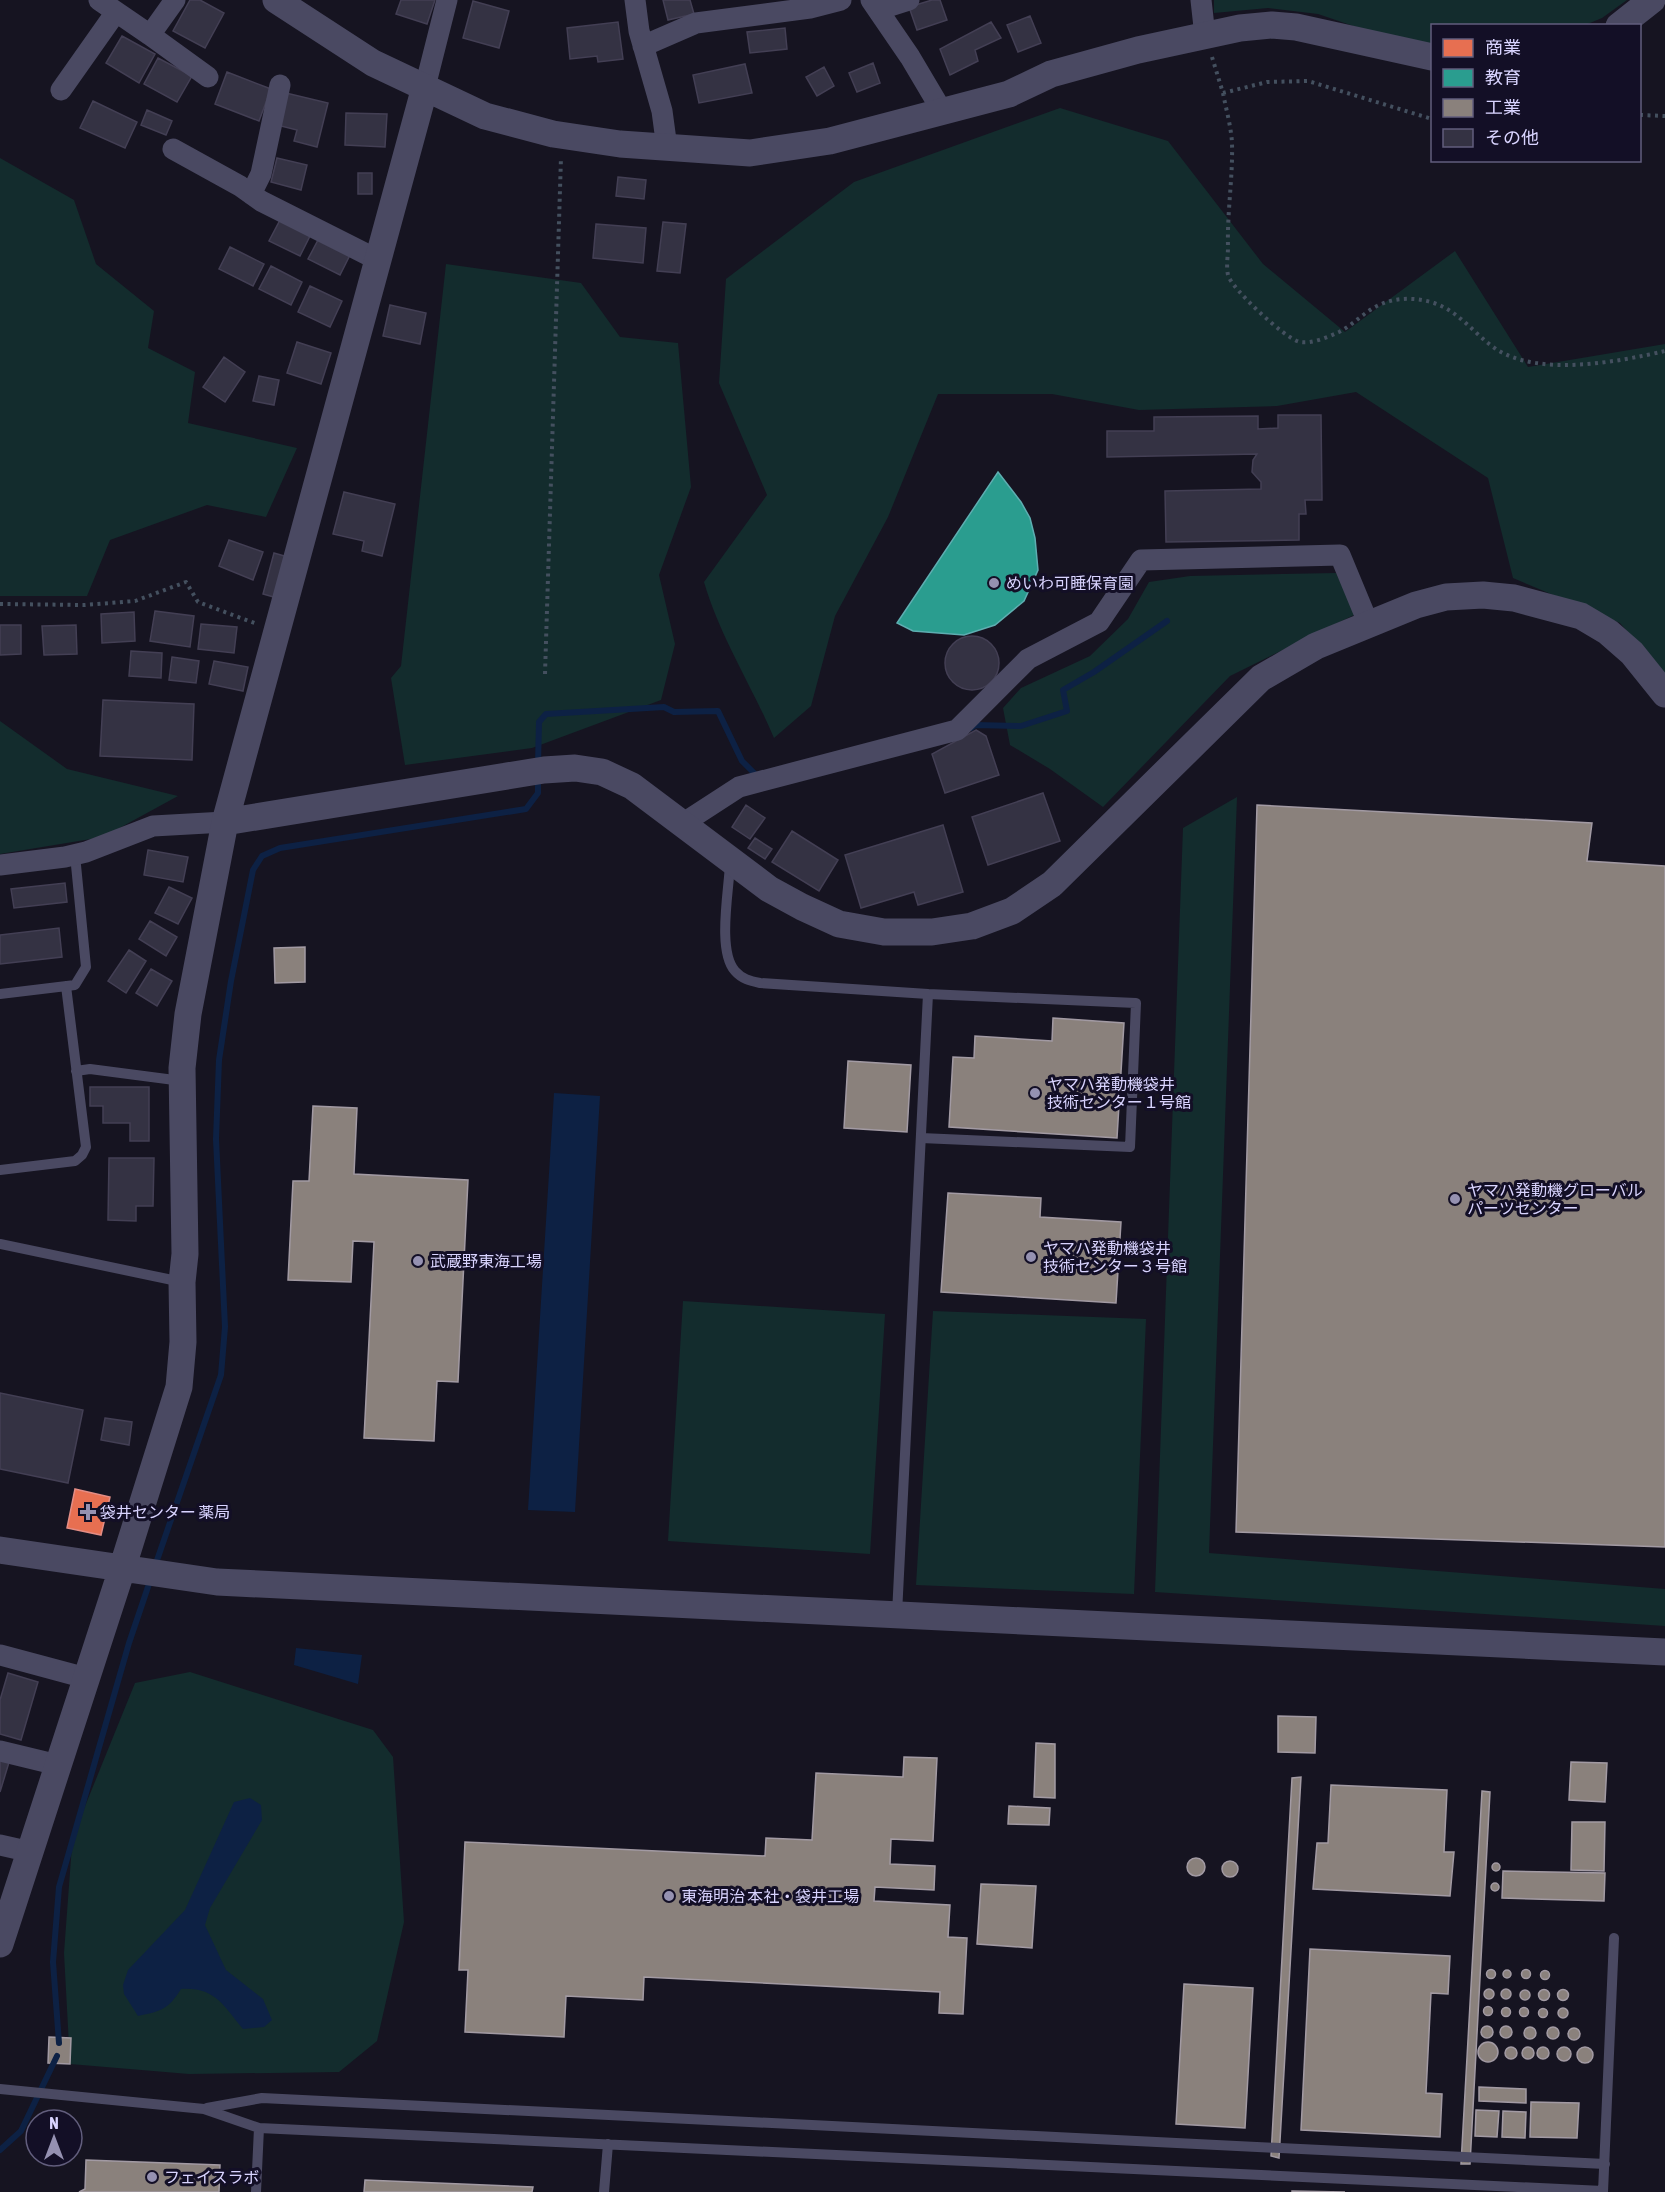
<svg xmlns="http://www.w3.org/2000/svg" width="1665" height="2192" font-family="'Asap Condensed','Noto Sans JP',sans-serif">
  <rect width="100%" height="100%" fill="#161421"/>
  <!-- green -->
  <path fill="#132c2d" d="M1214,0H1627L1602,18L1585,25L1432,26V44L1377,34L1318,14L1268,8L1214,13Z
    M1060,108L1168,141L1263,264L1345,332L1455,251L1528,367L1665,344V675L1620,623L1513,578L1488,478L1356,392L1277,406L1139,410L1052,394H938L888,517L835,616L811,706L774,738C752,686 720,637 704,582L767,495L719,383L726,279L854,182Z
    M0,158L74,200L96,264L154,311L148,348L195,372L188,423L297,448L266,517L207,505L110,540L87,596H0Z
    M446,264L581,283L620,337L678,343L691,487L659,575L675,644L661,700L532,748L405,765L391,678L401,666Z
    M1336,573L1356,614L1230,676L1103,807L1050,769L1010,745L1003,708L1021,688L1090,656L1128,619L1149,582L1190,576Z
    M0,721L67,769L178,796L103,837L0,854Z
    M1237,797L1209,1553L1665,1589V1626L1155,1592L1183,828Z
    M683,1301L885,1314L870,1554L668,1541Z
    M933,1311L1146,1319L1134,1594L916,1585Z
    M190,1672L373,1730L393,1757L404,1922L377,2041L339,2072L189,2074L70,2064L64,1953L72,1845L79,1821L135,1683Z"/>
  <!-- water -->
  <path fill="#0d2144" d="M554,1093L600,1096L575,1512L528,1510Z
    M296,1648L362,1655L358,1684L294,1665Z
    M250,1798L261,1805L262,1820L210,1908L205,1925L226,1970L263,1999L272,2020L264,2027L243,2029C223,2005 215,1987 181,1989C168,2010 161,2011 138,2016L124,1994L123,1985L128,1970L185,1910L234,1802Z"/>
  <!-- shops -->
  <path fill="#e76f51" stroke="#e38d85" stroke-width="1.5" d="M75,1489L110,1497L101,1535L67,1528Z"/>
  <!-- schools -->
  <path fill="#2a9d8f" stroke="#5eaeb1" stroke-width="1.5" d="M998,472L1021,502L1030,518L1035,538L1038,570L1024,601L995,625L964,635L913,631L897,623Z"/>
  <!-- industry -->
  <path fill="#8a817c" stroke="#a29aa3" stroke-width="1.5" d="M1257,805L1592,823L1587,861L1665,866V1547L1236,1532Z
    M305,947V982L275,983L274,948Z
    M1053,1018L1124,1023L1117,1138L949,1127L953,1057L974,1058L975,1036L1052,1041Z
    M848,1061L911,1065L907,1132L844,1128Z
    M313,1106L357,1108L354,1174L468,1180L458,1382L437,1381L434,1441L364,1438L374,1242L353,1241L351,1282L288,1280L293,1181H309Z
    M948,1193L1041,1198L1040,1217L1121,1222L1116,1303L941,1292Z
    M1278,1716L1316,1717L1315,1753L1278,1752Z
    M1036,1743L1055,1744V1798L1034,1797Z
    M904,1757L937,1758L933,1841L891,1839L890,1864L935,1866L934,1890L875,1887L874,1901L950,1905L948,1937L967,1938L963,2014L939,2013L940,1992L644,1977L643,2000L566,1996L564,2037L465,2032L468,1970H459L465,1842L765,1856L766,1838L812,1840L816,1773L903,1777Z
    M1571,1762L1607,1763L1605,1802L1569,1800Z
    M1301,1777L1279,2158L1271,2156L1292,1778Z
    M1331,1785L1447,1790L1444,1852H1454L1450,1896L1313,1889L1317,1843H1328Z
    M1482,1791L1490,1792L1470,2164H1461Z
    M1009,1806L1050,1808L1049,1825L1008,1824Z
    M1572,1822H1605L1604,1871L1571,1870Z
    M1187 1867a9 9 0 1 1 18 0a9 9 0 1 1-18 0Z
    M1222 1869a8 8 0 1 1 16 0a8 8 0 1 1-16 0Z
    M1492 1867a4 4 0 1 1 8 0a4 4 0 1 1-8 0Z
    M1503,1871L1605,1873L1604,1901L1502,1898Z
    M1491 1887a4 4 0 1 1 8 0a4 4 0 1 1-8 0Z
    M981,1884L1036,1886L1032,1948L977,1944Z
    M1310,1949L1450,1956L1448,1994L1431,1993L1426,2093L1442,2094L1440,2137L1301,2130Z
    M1521.5 1974a4.5 4.5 0 1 1 9 0a4.5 4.5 0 1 1-9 0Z
    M1486.5 1974a4.5 4.5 0 1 1 9 0a4.5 4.5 0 1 1-9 0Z
    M1503 1974a4 4 0 1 1 8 0a4 4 0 1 1-8 0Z
    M1540.5 1975a4.5 4.5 0 1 1 9 0a4.5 4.5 0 1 1-9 0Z
    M1184,1984L1253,1988L1245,2128L1176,2124Z
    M1501 1994a5 5 0 1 1 10 0a5 5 0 1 1-10 0Z
    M1484 1994a5 5 0 1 1 10 0a5 5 0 1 1-10 0Z
    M1557.5 1995a5.5 5.5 0 1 1 11 0a5.5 5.5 0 1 1-11 0Z
    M1538.5 1995a5.5 5.5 0 1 1 11 0a5.5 5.5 0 1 1-11 0Z
    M1520 1995a5 5 0 1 1 10 0a5 5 0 1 1-10 0Z
    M1483.5 2011a4.5 4.5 0 1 1 9 0a4.5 4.5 0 1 1-9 0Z
    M1501.5 2012a4.5 4.5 0 1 1 9 0a4.5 4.5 0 1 1-9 0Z
    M1519.5 2012a4.5 4.5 0 1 1 9 0a4.5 4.5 0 1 1-9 0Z
    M1558 2013a5 5 0 1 1 10 0a5 5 0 1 1-10 0Z
    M1538.5 2013a4.5 4.5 0 1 1 9 0a4.5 4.5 0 1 1-9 0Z
    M1500 2032a6 6 0 1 1 12 0a6 6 0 1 1-12 0Z
    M1481 2032a6 6 0 1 1 12 0a6 6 0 1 1-12 0Z
    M1547 2033a6 6 0 1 1 12 0a6 6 0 1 1-12 0Z
    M1524 2033a6 6 0 1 1 12 0a6 6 0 1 1-12 0Z
    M1568 2034a6 6 0 1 1 12 0a6 6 0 1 1-12 0Z
    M49,2037L71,2038L70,2064L48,2063Z
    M1478 2052a10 10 0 1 1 20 0a10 10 0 1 1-20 0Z
    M1537 2053a6 6 0 1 1 12 0a6 6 0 1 1-12 0Z
    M1557 2054a7 7 0 1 1 14 0a7 7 0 1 1-14 0Z
    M1505 2053a6 6 0 1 1 12 0a6 6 0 1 1-12 0Z
    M1522 2053a6 6 0 1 1 12 0a6 6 0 1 1-12 0Z
    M1577 2055a8 8 0 1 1 16 0a8 8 0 1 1-16 0Z
    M1479,2087L1526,2089V2103L1479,2101Z
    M1531,2102L1579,2103L1577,2138L1530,2137Z
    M1476,2110L1499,2111L1497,2137L1475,2136Z
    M1503,2111L1526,2112L1525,2138L1502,2137Z
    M86,2160L220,2165L219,2192H79L85,2189Z
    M365,2180L533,2187L532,2192H364Z
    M1292,2191L1345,2192H1292Z"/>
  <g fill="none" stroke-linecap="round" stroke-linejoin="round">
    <!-- stream -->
    <path stroke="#0d2144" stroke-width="6" d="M971,728L975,725L1021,726L1067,711L1063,690L1094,672L1167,621
      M538,765L539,722L546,714L664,707L674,712L718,711L742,761L758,777
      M155,1566L221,1375L225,1327L216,1139L219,1060L231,981L253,870L262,856L280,848L526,809L538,793V778
      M59,2043L53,1962L59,1887L129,1643L151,1578
      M0,2150L21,2131L57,2056"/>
  </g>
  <!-- building -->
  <path fill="#343243" stroke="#433f54" stroke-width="1.5" d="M190,0H200L224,13L205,48L173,31Z
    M401,0H435L427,24L396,14Z
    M663,0H690L694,14L668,20Z
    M932,0H940L947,20L917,30L909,7Z
    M473,1L509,11L499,48L463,38Z
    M1030,16L1041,43L1018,52L1007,25Z
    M618,22L623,59L598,62L597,56L570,59L567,28Z
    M991,22L1001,38L975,50L978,61L950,75L940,49Z
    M785,28L787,49L750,53L747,32Z
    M122,36L155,54L139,83L106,63Z
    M158,58L192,76L177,102L144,84Z
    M873,63L880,83L857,92L849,73Z
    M745,64L752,93L699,103L693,75Z
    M824,67L834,86L817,96L806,77Z
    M227,72L271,89L259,121L215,104Z
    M286,93L328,103L317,147L294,141L297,130L277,125Z
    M93,101L137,122L125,148L80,128Z
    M147,110L172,121L166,135L141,125Z
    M346,113L387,114L385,147L345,145Z
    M277,158L307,165L301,190L271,182Z
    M358,173H372V194H358Z
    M618,177L646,180L644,199L616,196Z
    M280,220L310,236L300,256L269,241Z
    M663,222L686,224L680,273L657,271Z
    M596,224L646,228L643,263L593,258Z
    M318,240L350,255L340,275L308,259Z
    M230,247L264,264L253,286L219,269Z
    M271,266L302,282L291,305L259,289Z
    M310,286L342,301L330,327L298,312Z
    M390,305L426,313L420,344L383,336Z
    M297,342L331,353L321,384L287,373Z
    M224,357L245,372L225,402L203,387Z
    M259,376L279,380L274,405L253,401Z
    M1278,415H1321L1322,500H1305L1306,514H1299V540L1166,542L1165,491L1261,489V482L1252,472L1253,460L1257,454L1107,457V431H1154V417L1258,416V429L1278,428Z
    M344,492L395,504L382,556L362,551L364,541L333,534Z
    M229,540L263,552L253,580L219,566Z
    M274,553L288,557L277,598L263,594Z
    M155,611L194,616L190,647L150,641Z
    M134,612L135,641L102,643L101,614Z
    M201,624L237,627L234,653L198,649Z
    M0,625H21V654L0,655Z
    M76,625L77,654L44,655L42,626Z
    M945 663a27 27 0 1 1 54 0a27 27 0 1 1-54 0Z
    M131,651L162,653L161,678L129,676Z
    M172,657L199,661L196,683L169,680Z
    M214,661L248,667L243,691L209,684Z
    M103,700L194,704L192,760L100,756Z
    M976,730L986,736L999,775L945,793L932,754Z
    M1043,793L1060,841L988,865L972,817Z
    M746,805L765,818L750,839L732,827Z
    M943,825L963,892L918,905L914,892L861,908L845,855Z
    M792,831L838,860L819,891L772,862Z
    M755,838L772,849L765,859L748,848Z
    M148,850L188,857L183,882L144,875Z
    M65,883L67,902L14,908L11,889Z
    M169,887L192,898L178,924L155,913Z
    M150,921L177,937L166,956L139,939Z
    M59,928L62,957L0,964V935Z
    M129,950L146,961L126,993L108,981Z
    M151,969L172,981L157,1006L136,993Z
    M90,1087H149V1141H130V1123H103V1106H90Z
    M109,1158H154L153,1206H136V1221L108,1220Z
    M0,1393L83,1410L68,1483L0,1469Z
    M105,1418L132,1422L129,1445L101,1440Z
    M8,1673L38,1682L21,1740L0,1734V1700Z
    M0,1756L10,1759L0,1792Z"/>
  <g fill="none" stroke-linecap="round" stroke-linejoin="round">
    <!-- path -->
    <path stroke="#44505f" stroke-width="4" stroke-dasharray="3 4.5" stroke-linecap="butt" d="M1212,57L1223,93L1267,82L1308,81L1432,119
      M1223,93C1226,109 1231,126 1232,143C1233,177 1227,212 1228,247C1228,256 1226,266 1228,275C1231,288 1285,339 1300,342C1312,344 1328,337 1339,332C1353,325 1363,313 1377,306C1395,297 1415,297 1434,303C1460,312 1474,334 1496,349C1539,377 1617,362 1665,351
      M1640,115L1665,116
      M0,604L85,605L135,601L186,582L198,602L257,624
      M545,674L561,157"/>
    <!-- service -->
    <path stroke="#4a4962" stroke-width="10" d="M730,864C729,890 717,951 735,971C742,979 750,981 760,983L928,994
      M0,994L75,985L86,967L75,855
      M76,1071L90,1069L182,1081
      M0,1170L75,1161L82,1155L86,1147L66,986
      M0,1244L182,1282
      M897,1614L928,994L1136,1003L1130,1147L921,1138
      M0,2089L204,2109L259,2128L1603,2191
      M207,2108L262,2098L1605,2164
      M256,2192L259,2128
      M604,2192L608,2144
      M1603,2192L1614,1938"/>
    <!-- minor -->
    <path stroke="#4a4962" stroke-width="21" d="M99,0L150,35L175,0
      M635,0L639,31L662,111L667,148
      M871,0L910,57L942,111
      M1201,0L1205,36
      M879,11L887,7L909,0
      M150,35L208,77
      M643,46L696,23L810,8L841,0
      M425,87L447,0
      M61,90L116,12
      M173,149L240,186L261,201L378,260
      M251,194L261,174L280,85
      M682,824L739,787L957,730L1028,659L1099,622L1141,560L1340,555L1369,625
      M0,865L65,857L86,852L153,826L225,822
      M0,1655L86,1678
      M0,1751L58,1765
      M0,1845L31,1852"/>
    <!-- tertiary -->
    <path stroke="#4a4962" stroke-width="27" d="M276,0L373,63L485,116L553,134L620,144L750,153L830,141L1009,94L1051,74L1138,50L1240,28L1272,25L1296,27L1432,57
      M1619,26L1652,0
      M225,822L544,770L575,768L602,772L632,786L769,889L802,907L839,924L884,932H932L972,926L1012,911L1052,884L1261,678L1316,646L1416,605L1446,597L1483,595L1514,598L1581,616L1608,632L1632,653L1665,694
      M0,1550L217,1582L1665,1652
      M0,1944L122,1569L179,1387L183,1342L182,1282L185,1254L182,1068L188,1014L225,822L425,87"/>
  </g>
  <!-- markers -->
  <g fill="#9591b1" stroke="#130f26" stroke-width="2">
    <circle cx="994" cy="583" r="6"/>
    <circle cx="1035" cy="1093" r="6"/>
    <circle cx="1455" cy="1199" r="6"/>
    <circle cx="1031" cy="1257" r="6"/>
    <circle cx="418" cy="1261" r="6"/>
    <path d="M85 1503h6v6h6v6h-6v6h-6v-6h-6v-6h6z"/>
    <circle cx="669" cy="1896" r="6"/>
    <circle cx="152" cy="2177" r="6"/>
  </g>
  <g text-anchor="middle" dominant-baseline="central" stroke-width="6" stroke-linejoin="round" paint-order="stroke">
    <!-- poi labels -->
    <g font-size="16" fill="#d9d4ff" stroke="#130f26" text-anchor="start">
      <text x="1006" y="583">めいわ可睡保育園</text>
      <text x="1047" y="1084">ヤマハ発動機袋井<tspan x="1047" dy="18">技術センター１号館</tspan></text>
      <text x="1467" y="1190">ヤマハ発動機グローバル<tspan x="1467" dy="18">パーツセンター</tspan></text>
      <text x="1043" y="1248">ヤマハ発動機袋井<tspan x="1043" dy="18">技術センター３号館</tspan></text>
      <text x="430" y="1261">武蔵野東海工場</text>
      <text x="100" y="1512">袋井センター 薬局</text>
      <text x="681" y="1896">東海明治 本社・袋井工場</text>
      <text x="164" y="2177">フェイスラボ</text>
    </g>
  </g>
  <!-- legend -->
  <rect x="1431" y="24" width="210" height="138" fill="#130f26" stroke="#625e7d" stroke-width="1.5"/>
  <rect x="1443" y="39" width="30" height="18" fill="#e76f51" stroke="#625e7d" stroke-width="1.5"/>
  <text x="1485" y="54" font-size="18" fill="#d9d4ff">商業</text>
  <rect x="1443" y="69" width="30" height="18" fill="#2a9d8f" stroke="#625e7d" stroke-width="1.5"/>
  <text x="1485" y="84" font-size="18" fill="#d9d4ff">教育</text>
  <rect x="1443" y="99" width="30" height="18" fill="#8a817c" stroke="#625e7d" stroke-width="1.5"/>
  <text x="1485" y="114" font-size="18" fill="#d9d4ff">工業</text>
  <rect x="1443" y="129" width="30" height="18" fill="#343243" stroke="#625e7d" stroke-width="1.5"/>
  <text x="1485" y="144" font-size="18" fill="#d9d4ff">その他</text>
  <!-- north arrow -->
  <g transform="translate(54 2138)"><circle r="28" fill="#130f26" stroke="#625e7d" stroke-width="1.5"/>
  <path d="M0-4.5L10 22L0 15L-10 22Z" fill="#9591b1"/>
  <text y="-9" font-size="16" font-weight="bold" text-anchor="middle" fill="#d9d4ff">N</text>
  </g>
</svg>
